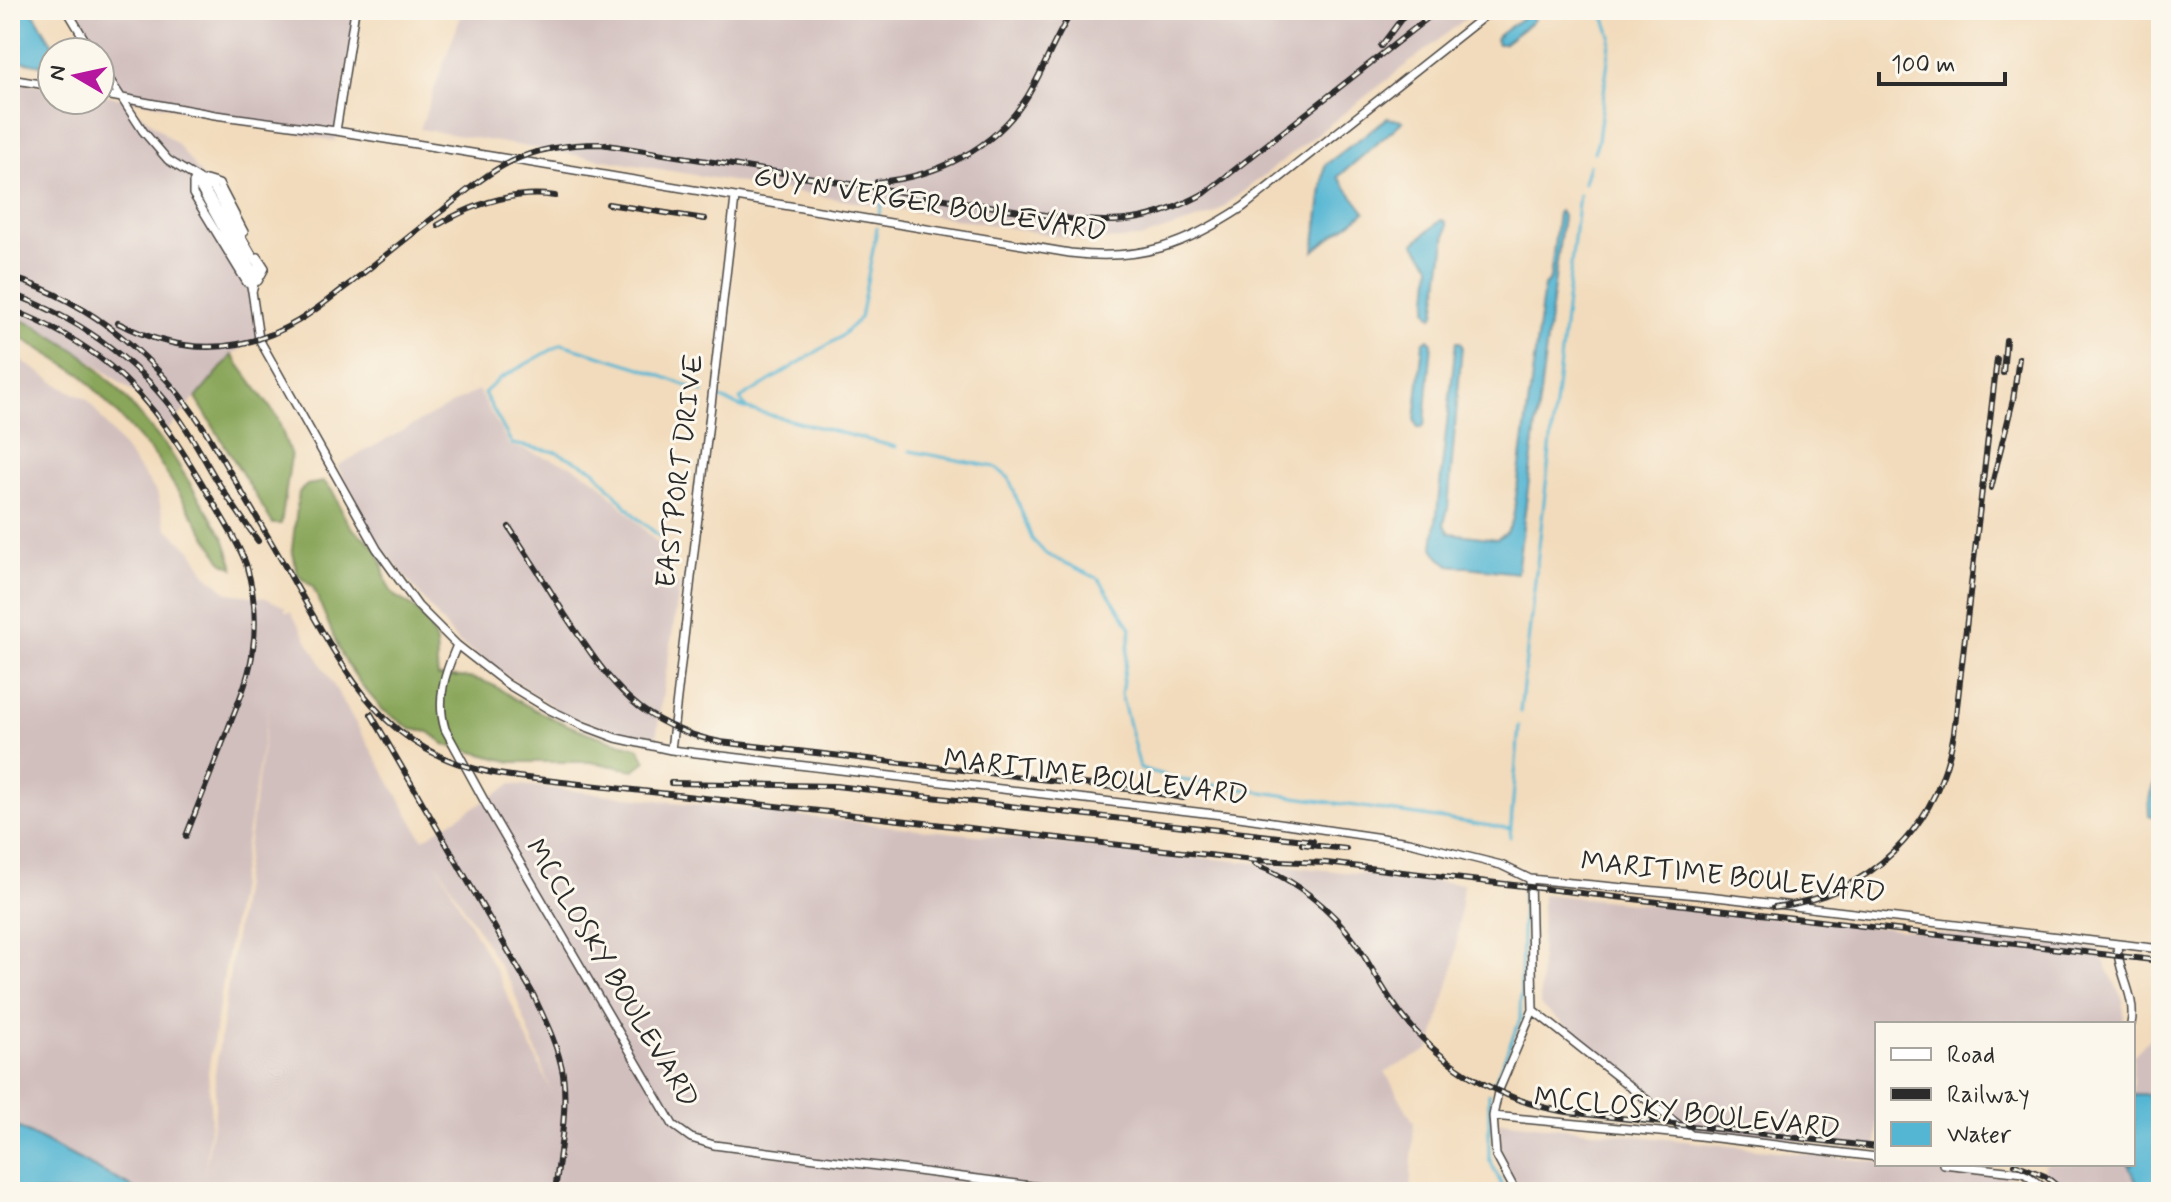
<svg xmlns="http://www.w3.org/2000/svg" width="2171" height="1202" font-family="Mynerve,sans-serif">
  <rect width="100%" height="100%" fill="#fbf7ec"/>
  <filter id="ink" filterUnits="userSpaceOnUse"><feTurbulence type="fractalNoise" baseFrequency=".0125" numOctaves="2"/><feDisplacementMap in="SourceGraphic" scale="16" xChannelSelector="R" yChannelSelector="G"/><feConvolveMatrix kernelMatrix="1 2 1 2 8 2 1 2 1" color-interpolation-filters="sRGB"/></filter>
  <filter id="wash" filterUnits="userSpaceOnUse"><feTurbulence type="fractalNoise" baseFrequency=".006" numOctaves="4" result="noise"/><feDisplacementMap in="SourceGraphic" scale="32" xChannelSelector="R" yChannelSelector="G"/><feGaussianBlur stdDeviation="1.8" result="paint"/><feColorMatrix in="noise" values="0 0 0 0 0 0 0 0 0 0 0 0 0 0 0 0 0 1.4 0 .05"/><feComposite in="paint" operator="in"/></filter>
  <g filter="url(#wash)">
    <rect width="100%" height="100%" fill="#f2dbbc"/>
    <!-- industrial -->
    <path fill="#d1bfbe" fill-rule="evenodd" d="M75,10H357L335,141L124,98L100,52Z
      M463,10H1477L1214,214L1140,238L1088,241L420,129Z
      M10,80L52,87V100H100V94L122,98L178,145L240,225L259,336L232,355L167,431L144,400L83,355L34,325L10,316Z
      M10,353L62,387L88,400L157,493L166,527L191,550L205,573L228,593L266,598L285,607V612H291L423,839L512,784L918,829L1463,884L1455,962L1430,1049L1385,1072L1414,1123L1410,1192H142L10,1122ZM270,698L215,1074V1111L204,1177L211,1119L208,1072ZM435,860L511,984L552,1093L498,975Z
      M478,390L509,445L572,466L597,481L665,551L662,582L680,584L655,744L563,714L458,642L378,543L337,466Z
      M1542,894L2098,949L2123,1000L2124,1015L2122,1024H1877V1148L1694,1131L1540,1005Z
      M2161,1026V1095L2133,1094V1056Z
      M1500,1121L1877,1162V1164L2007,1176L2030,1183L2041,1190L2045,1164H2128L2141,1192H1522L1503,1159L1499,1145Z"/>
    <!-- forest -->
    <path fill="#89a65a" stroke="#5a6842" stroke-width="2" d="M10,316L34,325L83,355L118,389L169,450L224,538L234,568L223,563L156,457L82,375L18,336L10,334Z
      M232,355L277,417L291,456L281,524H273L196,398Z
      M324,482C340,496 337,508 349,524C355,534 369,538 376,549C385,562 382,582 394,595C398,599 405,601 410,605C420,613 431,628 435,640C438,648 436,667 438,677C459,676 480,677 498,688C507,693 515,700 524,704C559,723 601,739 639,748L646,761L634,770L590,762H512L446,745L429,732L411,729L383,710L362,686L342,656L313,587L298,575L292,549L299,492L307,485Z"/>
    <!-- water -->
    <path fill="#54b6d3" stroke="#40707f" stroke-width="2" d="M10,10H31L33,12L55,48V52H52V62L46,66L10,59Z
      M1529,13H1533L1535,17L1532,22L1503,44H1498L1496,39L1499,35Z
      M1387,118L1403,121L1338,177L1365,212C1348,226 1330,236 1314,251L1325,165Z
      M1560,211L1563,216L1517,573L1450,565L1440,558L1433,548L1456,342H1460L1462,346L1448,508L1444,524L1450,533L1497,539L1507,532L1513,519L1544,286L1550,279L1558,213Z
      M1441,220L1445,221L1447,225L1435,314L1432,317L1427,310L1431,265L1414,243Z
      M1428,339L1432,343L1425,423L1422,427L1418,428L1415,421L1423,343Z
      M2160,774L2161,775V819L2149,815C2148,799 2150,787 2160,774Z
      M2133,1094L2161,1095V1192H2141L2128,1164H2133Z
      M10,1123L141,1192H10Z"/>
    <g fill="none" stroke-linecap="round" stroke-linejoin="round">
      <!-- stream -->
      <path stroke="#54b6d3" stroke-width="3" d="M1594,152L1598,140L1611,36L1602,10
        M1584,183L1589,165
        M879,214L882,202
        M877,228L860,318L839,338L740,399L747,409L896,447
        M721,399L747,409
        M910,451L995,467L1009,478L1032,539L1046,554L1099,579L1131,628L1121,694L1140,768L1181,780L1511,829
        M664,540L636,517L593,469L557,452L512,444L484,393L499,379L562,344L641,368L703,392
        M1520,712L1579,195
        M1510,837L1519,726
        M1494,1083L1520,1020L1523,893
        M1489,1094V1158L1505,1192"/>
    </g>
  </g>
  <g filter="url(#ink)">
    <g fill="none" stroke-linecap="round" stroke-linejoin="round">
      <defs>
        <path id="street" d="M67,10L92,52
          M100,65L143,131L168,160L213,188L258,265L253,289
          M10,79L52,86
          M100,94L215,115L336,131L515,160L1070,253C1140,262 1185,245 1243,207L1492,10
          M336,131L355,10
          M193,176L247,273L252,291L259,339L377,549L418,606L457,645L507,684L550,710L584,726L616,738L671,750L1239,817L1409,842L1501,865L1530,879L1708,896L2161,949
          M206,180L219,184L244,232
          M193,183V194L247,283
          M200,184L205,189L236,240L253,271V276
          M258,281L265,268L258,257
          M457,645C445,673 436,699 445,729L491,813L673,1125L691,1138L714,1145L1079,1192
          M671,750L735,198
          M2117,944C2117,972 2137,996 2131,1024
          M1533,1010L1690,1134
          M1493,1116L1691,1135L1877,1157
          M1943,1164L2024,1173
          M2024,1173L2049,1192
          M1516,1192L1496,1155L1493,1116L1498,1092L1533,1010L1530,879"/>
      </defs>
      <!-- street casing -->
      <use href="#street" stroke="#494541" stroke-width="10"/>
      <!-- street -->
      <use href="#street" stroke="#fff" stroke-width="7"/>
      <defs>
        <path id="rail" d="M1381,46L1408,10
          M877,182C937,177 994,149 1027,97C1044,69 1055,37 1073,10
          M608,204L705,219
          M438,225C472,205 514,190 555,196
          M10,277C94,302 161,362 207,433C236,483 266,532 294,582C353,685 387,761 518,777L1253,860L1326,863L2161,961
          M10,293C74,316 132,356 174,411C193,436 206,464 223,490C234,507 246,524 258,541
          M10,309C46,323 80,341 110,366C154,403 183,451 212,500C224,521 238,542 246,564C254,591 257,620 253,648C250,677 238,703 228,729C214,765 200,801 186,836
          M118,323C178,354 239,356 298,321C317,310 334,295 352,282C382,258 412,234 443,210C465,192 487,173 512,161C540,148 570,144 601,144L1070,219C1124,225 1157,219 1205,193L1438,10
          M2003,373L2006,340
          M1991,488L2013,400L2019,358
          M509,527C528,556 547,585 565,615C610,682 635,724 720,742L1144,791L1183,798
          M371,714L532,992C544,1018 558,1045 563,1074C568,1110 559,1155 555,1192
          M671,783L836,786L1313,841
          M1302,844L1346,849
          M1254,864C1294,879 1331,908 1355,942C1368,961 1378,981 1391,1000C1431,1060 1496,1101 1567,1112L1877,1147
          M1774,907C1870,896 1938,828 1954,733L1997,359
          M2015,1164L2045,1176L2065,1192"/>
      </defs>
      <!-- rail casing -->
      <use href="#rail" stroke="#2b2b2b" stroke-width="6"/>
      <!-- rail -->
      <use href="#rail" stroke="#fbf7ec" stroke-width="3" stroke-dasharray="9" stroke-linecap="butt"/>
    </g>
  </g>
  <g text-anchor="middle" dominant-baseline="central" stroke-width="6" stroke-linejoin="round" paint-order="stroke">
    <!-- street labels -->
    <g font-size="28" fill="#2b2b2b" stroke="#fbf7ec">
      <text transform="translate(930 205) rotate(9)">GUY N VERGER BOULEVARD</text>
      <text transform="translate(681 471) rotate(-83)">EASTPORT DRIVE</text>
      <text transform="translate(1096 778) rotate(7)">MARITIME BOULEVARD</text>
      <text transform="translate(1733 878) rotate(6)">MARITIME BOULEVARD</text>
      <text transform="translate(611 974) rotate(59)">MCCLOSKY BOULEVARD</text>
      <text transform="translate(1687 1114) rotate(6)">MCCLOSKY BOULEVARD</text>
    </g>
  </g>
  <!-- margin -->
  <rect width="2171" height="1202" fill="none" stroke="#fbf7ec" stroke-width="40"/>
  <!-- legend -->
  <rect x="1875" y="1022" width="260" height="144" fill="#fbf7ec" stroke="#a8a59f" stroke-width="2"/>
  <rect x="1891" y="1048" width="40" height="12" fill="#ffffff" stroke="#a8a59f" stroke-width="2"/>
  <text x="1947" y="1062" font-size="24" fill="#2b2b2b">Road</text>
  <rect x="1891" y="1088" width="40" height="12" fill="#2b2b2b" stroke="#a8a59f" stroke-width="2"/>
  <text x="1947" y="1102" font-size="24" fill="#2b2b2b">Railway</text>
  <rect x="1891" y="1122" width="40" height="24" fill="#54b6d3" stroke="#a8a59f" stroke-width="2"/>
  <text x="1947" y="1142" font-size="24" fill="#2b2b2b">Water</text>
  <!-- north arrow -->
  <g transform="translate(76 76) rotate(279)"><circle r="38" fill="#fbf7ec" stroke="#a8a59f" stroke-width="2"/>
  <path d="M0-6L14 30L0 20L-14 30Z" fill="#b5179e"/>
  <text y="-12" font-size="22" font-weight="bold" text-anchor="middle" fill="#2b2b2b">N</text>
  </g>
  <!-- scale -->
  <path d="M1879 72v12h126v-12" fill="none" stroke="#2b2b2b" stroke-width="4"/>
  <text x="1891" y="72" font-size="24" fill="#2b2b2b" stroke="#fbf7ec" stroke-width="6" paint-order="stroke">100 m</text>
</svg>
